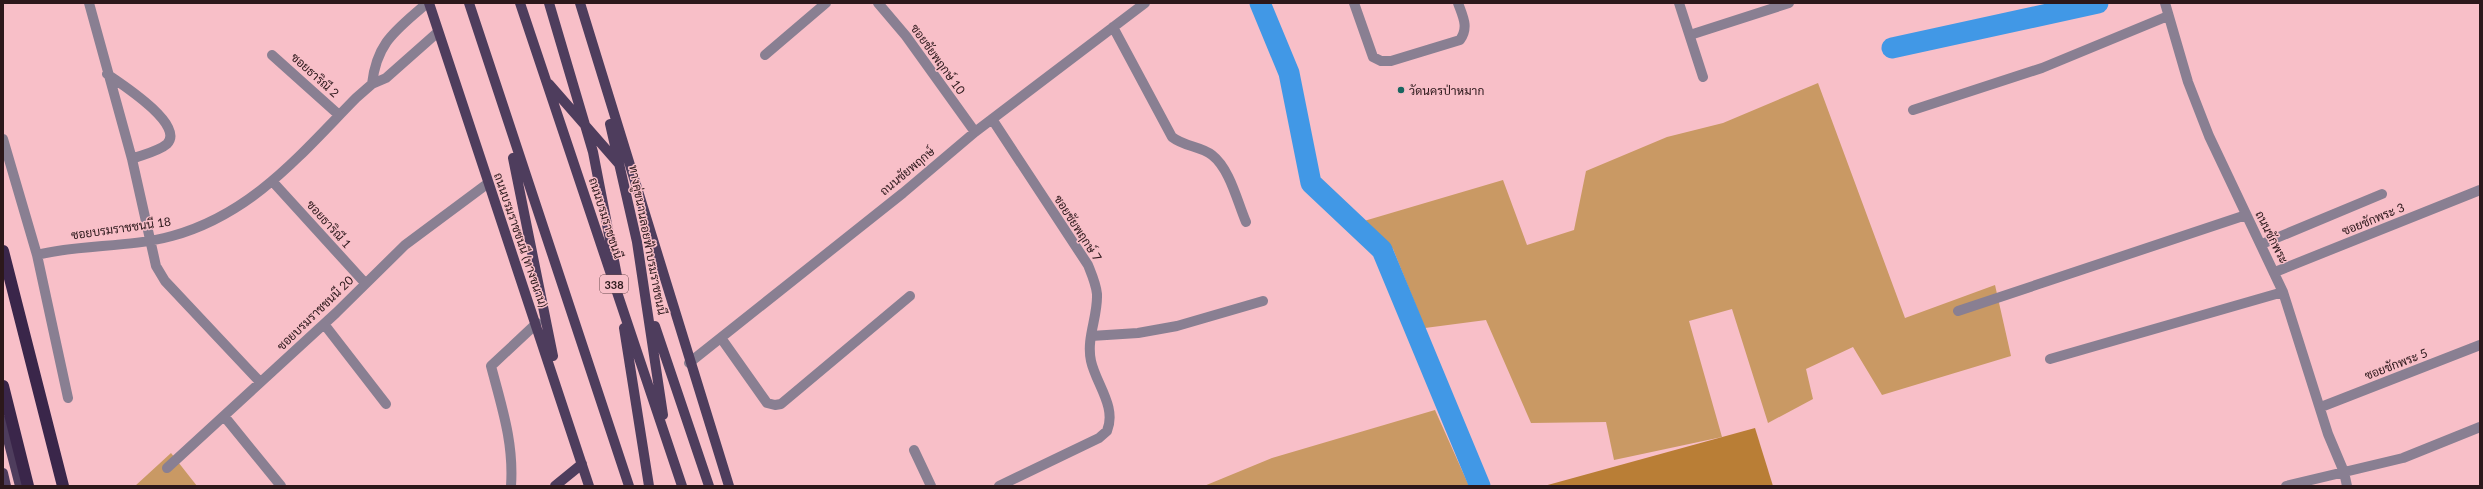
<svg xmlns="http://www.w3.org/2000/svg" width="2483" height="489" font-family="Lato,Sarabun,sans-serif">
  <rect width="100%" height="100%" fill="#f8bfc8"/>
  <!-- green -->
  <path fill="#c99964" d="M1818,83L1905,318L1995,285L2011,356L1882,395L1853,347L1806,369L1813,399L1768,423L1732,309L1689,321L1722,437L1614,460L1606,422L1531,423L1486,320L1425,328L1393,249L1364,221L1503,180L1527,245L1574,230L1586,171L1667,137L1723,123Z
    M1435,410L1469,486H1204L1272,458Z
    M171,453L197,486H135Z"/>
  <!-- forest -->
  <path fill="#b97e36" d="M1755,428L1773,486H1544Z"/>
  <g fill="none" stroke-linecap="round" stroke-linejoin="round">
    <!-- canal -->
    <path stroke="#4198e6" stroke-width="21" d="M1260,3L1289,73L1311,183L1382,250L1480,486
      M1892,48L2098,3"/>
    <!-- minor -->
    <path stroke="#897f92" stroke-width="10" d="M89,3L132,159L156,266L165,281L260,382
      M878,3L906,36L975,132
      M1354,3L1373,57L1381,61H1391L1460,40C1469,27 1463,17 1458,3
      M1679,3L1703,77
      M2165,3L2188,82L2209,136L2283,292L2328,434L2344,472L2347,486
      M1113,27L1172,137C1185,147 1200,146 1212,155C1230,169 1237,201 1246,222
      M1690,35L1789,3
      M272,55L339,115
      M765,55L826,3
      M107,74C120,83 186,125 167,144C159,151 142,155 132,159
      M372,84C377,41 397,30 427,3
      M1913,110L2042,68L2168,16
      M992,119L1088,265C1092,275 1096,284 1097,294C1098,317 1086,338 1091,361C1096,384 1117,407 1107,431L1099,438L999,486
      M3,139L37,255C81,244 128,248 172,236C252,214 300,155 356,98L372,84L386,78L438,32
      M273,182L365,283
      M2262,244L2382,194
      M37,255L68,398
      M2275,272L2480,190
      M1958,311L2246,215
      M324,324L386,404
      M1091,336L1138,333L1177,326L1263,301
      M721,338L767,403L775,405L781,404L910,296
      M2050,359L2283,292
      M689,363L903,193L975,132L1145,3
      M2321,407L2480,345
      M224,416L281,486
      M914,450L931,486
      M167,468L336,313L405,245L487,184
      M511,486C514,443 502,408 491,366L537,323
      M2286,486L2403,458L2480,427"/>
    <!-- major -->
    <path stroke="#4e3d5d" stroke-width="10" d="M429,3L589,486
      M469,3L629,486
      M520,3L682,486
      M549,3L593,152L617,276
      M580,3L729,486
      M549,84L619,164
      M610,124L637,242L663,415
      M513,158L553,356
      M655,326L709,486
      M624,328L649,486
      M3,420L20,486
      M3,473L6,486
      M555,486L582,464"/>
    <!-- highway -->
    <path stroke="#3a264a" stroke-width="12" d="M3,251L63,486
      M3,386L28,486"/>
  </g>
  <!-- markers -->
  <circle fill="#196560" stroke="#f8bfc8" stroke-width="1.5" cx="1401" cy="90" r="4"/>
  <g text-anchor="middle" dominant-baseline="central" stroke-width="3" stroke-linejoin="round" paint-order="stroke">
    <!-- shield labels -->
    <rect fill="#f8bfc8" stroke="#694a4f" stroke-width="1" x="600" y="275" width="28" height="18" rx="3"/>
    <g font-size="11" font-weight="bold" fill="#2c181b">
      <text x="614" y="284">338</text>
    </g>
    <!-- street labels -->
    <g font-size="12" fill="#2c181b" stroke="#f8bfc8">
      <text transform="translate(938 59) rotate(54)">ซอยชัยพฤกษ์ 10</text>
      <text transform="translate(315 75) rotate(42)">ซอยธาริณี 2</text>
      <text transform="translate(907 171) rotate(-40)">ถนนชัยพฤกษ์</text>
      <text transform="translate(606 218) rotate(72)">ถนนบรมราชชนนี</text>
      <text transform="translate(2373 219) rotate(-22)">ซอยชักพระ 3</text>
      <text transform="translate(329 224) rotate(48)">ซอยธาริณี 1</text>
      <text transform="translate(121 228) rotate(-8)">ซอยบรมราชชนนี 18</text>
      <text transform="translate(1078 228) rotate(57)">ซอยชัยพฤกษ์ 7</text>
      <text transform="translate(2272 237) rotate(63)">ถนนชักพระ</text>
      <text transform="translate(521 240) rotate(71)">ถนนบรมราชชนนี (ทางขนาน)</text>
      <text transform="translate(648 240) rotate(79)">ทางคู่ขนานลอยฟ้าบรมราชชนนี</text>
      <text transform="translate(315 313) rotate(-44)">ซอยบรมราชชนนี 20</text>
      <text transform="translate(2396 364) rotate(-21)">ซอยชักพระ 5</text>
    </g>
    <!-- poi labels -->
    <g font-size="12" fill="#2c181b" stroke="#f8bfc8" text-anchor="start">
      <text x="1409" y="90">วัดนครป่าหมาก</text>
    </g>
  </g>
  <!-- border -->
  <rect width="2483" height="489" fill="none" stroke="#2c181b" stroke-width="8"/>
</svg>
